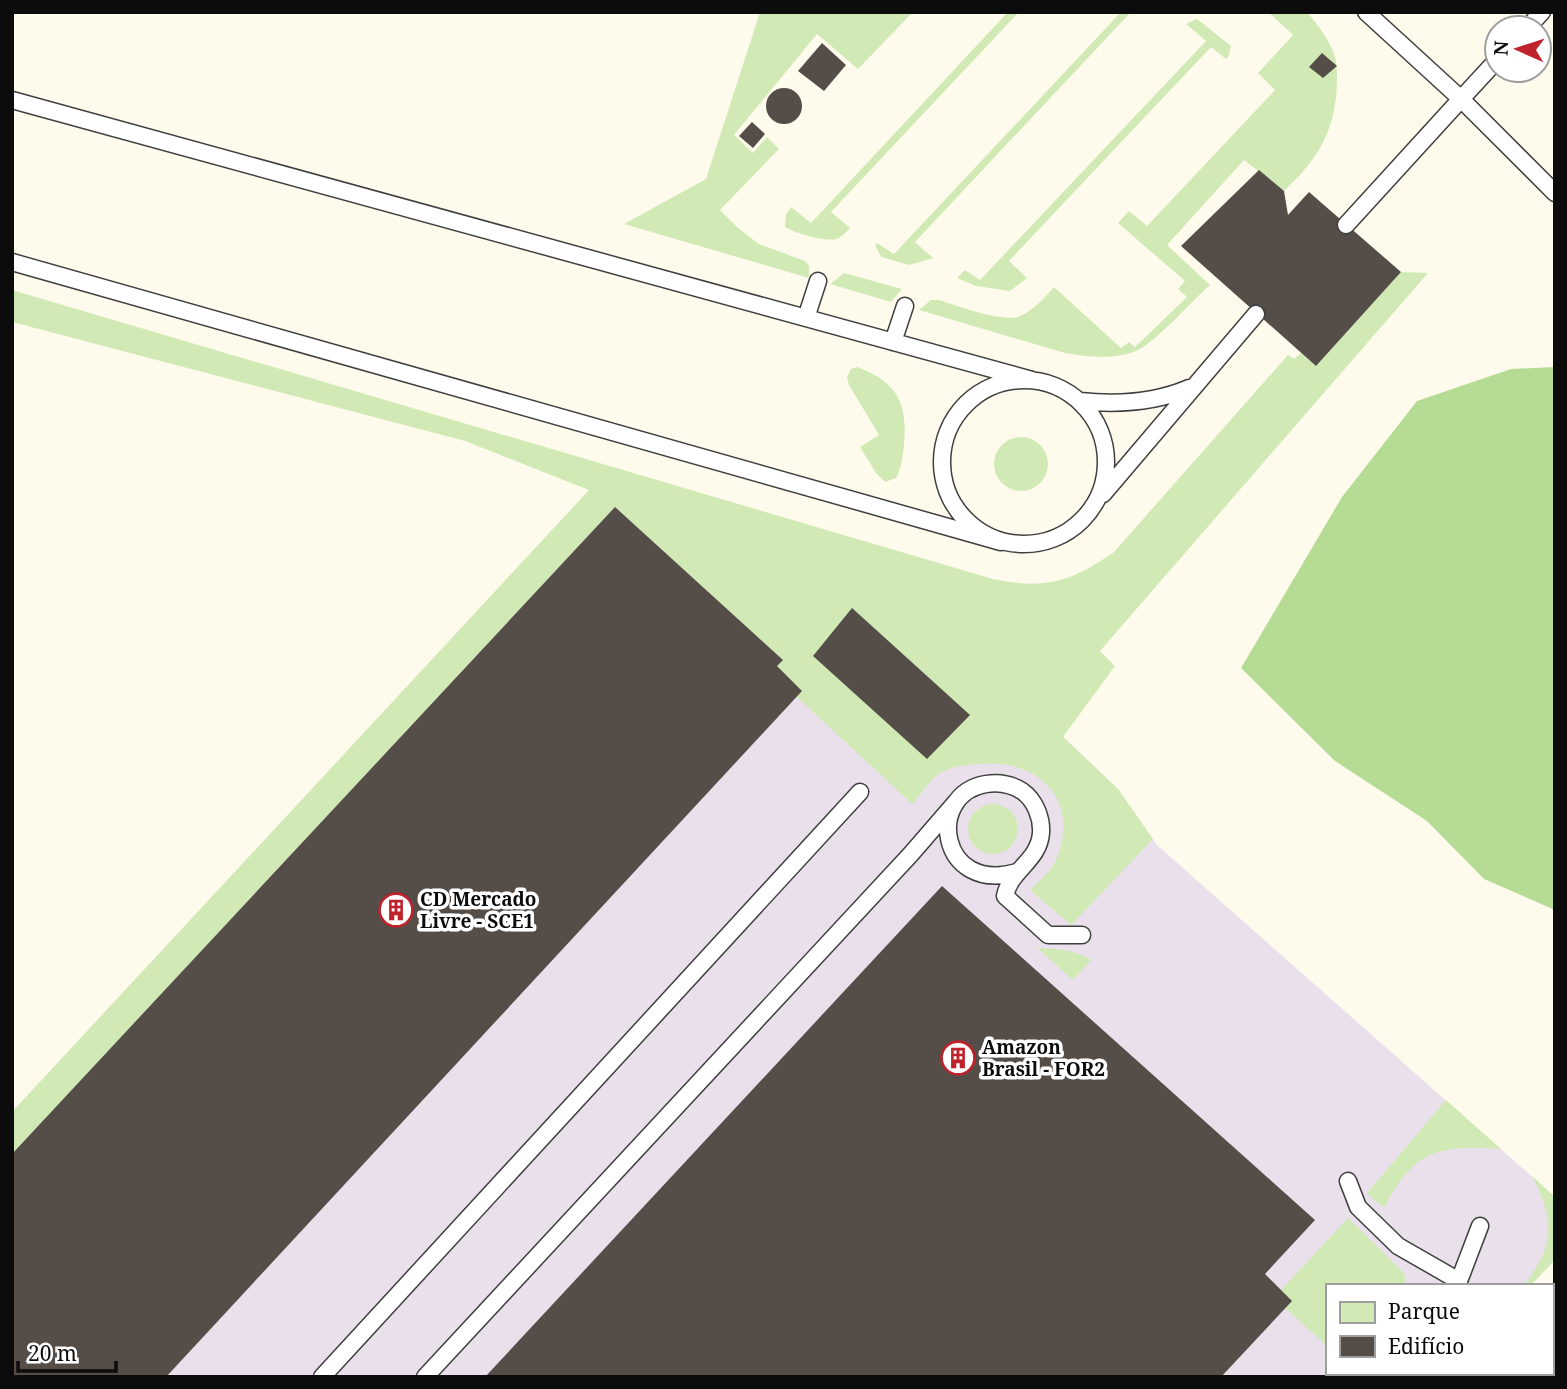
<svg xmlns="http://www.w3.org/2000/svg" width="1567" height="1389" font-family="'Noto Serif',serif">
  <rect width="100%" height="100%" fill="#fffbec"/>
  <!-- industrial -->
  <path fill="#eae0ec" d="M590,490L964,642L1118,789L1157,845L1555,1197V1260L1530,1286H1327V1373H1448L1445,1377H12V1112Z"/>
  <!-- green -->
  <path fill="#d1eab5" d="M760,12H913L858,69L817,34L734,135L753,153L767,137L779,149L720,210L738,228L759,244L805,261L809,266V278L624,224L706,179Z
    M1008,12H1019L831,212L850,228C846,232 842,237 836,239C825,242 795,233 785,227L786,214L791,207L811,223Z
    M1121,12H1131L915,242L933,258L909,265L881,257L875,245L877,243L894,254Z
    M1268,12H1307C1317,24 1329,39 1334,54C1337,63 1337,71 1337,81C1336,130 1319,158 1284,191L1244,160L1167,245L1210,285C1193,300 1155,343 1136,351C1113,360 1089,357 1065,353L919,310L931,300H939C958,306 1003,323 1020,316C1034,310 1044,298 1054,287L1121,348L1129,342L1135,347L1187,297L1178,289L1185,281L1118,223L1129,211L1147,226L1275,90L1258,73L1293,35Z
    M1197,19L1231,46L1229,55L1226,59L1211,47L1009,261L1027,278L1010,291L976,286L957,278L965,270L980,280L1206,41L1186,24Z
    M1401,272L1428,273L1100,651L1115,666L1063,737L1118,789L1153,839L1071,925L1030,890C1038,882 1050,872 1055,862C1082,802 1040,758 979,764C965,765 948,767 937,775C928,783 920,795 912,804L797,697L777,666L782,660L615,507L12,1154V1112L589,490L465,441L12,322V290L993,579C1044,590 1071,582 1114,552L1288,355L1294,359L1301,353L1316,366Z
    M844,273L902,289L891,302L830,284Z
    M857,367C897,381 908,404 904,445C902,457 902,467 896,478L885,482L876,473L860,447L879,435L849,385L847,377L851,369Z
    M994 464a27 27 0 1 1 54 0a27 27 0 1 1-54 0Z
    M968 829a25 25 0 1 1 50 0a25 25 0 1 1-50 0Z
    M1037,948C1056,949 1075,949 1091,960L1073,980Z
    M1446,1100L1501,1149C1439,1145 1414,1149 1384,1208L1367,1193Z
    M1532,1176L1555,1197V1260L1530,1286H1523C1555,1247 1555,1219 1532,1176Z
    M1348,1218L1404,1273L1407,1286H1327V1346L1285,1308L1281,1290Z"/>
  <!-- forest -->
  <path fill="#b5db94" d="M1555,367V910L1484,879L1427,821L1335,761L1241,668L1342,497L1417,401L1511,369Z"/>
  <!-- building -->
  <path fill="#554d48" d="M822,43L846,65L824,91L798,71Z
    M1322,53L1337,66L1323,78L1309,67Z
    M766 106a18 18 0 1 1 36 0a18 18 0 1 1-36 0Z
    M752,122L765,134L753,148L739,136Z
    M1259,170L1284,191L1288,215L1309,192L1401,272L1316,366L1181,246Z
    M615,507L783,660L777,666L802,691L166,1377H12V1154Z
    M852,608L970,715L927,759L813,656Z
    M942,886L1315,1220L1265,1274L1292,1301L1221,1377H485Z"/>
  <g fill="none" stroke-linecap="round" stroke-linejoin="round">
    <defs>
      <path id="lane" d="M1366,12L1461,99L1497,60
        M1527,28L1542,12
        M12,100L1032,380
        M1346,225L1461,99L1555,193
        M12,262L1001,542
        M806,318L818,281
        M893,342L905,306
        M942 462a82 82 0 1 1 164 0a82 82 0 1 1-164 0Z
        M1080,401C1118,405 1154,403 1189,388
        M1103,494L1256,314
        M1017,872C939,895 925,794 986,784C998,782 1011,784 1022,791C1035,800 1042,818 1041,833C1039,861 1010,870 1005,896L1048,935H1082
        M1348,1181L1358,1207L1398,1246L1459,1281L1456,1286
        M1459,1281L1480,1226
        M322,1377L860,792
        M425,1377L911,854L956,802
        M1389,1377L1391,1373"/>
    </defs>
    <!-- lane casing -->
    <use href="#lane" stroke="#3f3f3f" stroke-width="19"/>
    <!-- lane -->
    <use href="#lane" stroke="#fff" stroke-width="16"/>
  </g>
  <!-- icons -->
  <defs>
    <symbol id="building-ring" viewBox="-11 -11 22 22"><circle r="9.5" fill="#fff" stroke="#bf222b" stroke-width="1.5"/><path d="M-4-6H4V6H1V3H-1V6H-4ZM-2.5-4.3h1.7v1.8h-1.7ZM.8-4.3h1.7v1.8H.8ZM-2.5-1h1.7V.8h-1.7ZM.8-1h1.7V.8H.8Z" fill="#bf222b"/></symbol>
  </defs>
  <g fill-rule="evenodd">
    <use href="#building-ring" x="377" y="891" width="38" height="38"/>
    <use href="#building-ring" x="939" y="1039" width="38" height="38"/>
  </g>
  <g text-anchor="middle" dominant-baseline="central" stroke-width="7" stroke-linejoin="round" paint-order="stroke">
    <!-- poi labels -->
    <g font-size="19" font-weight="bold" fill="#0c0c0c" stroke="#fff" text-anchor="start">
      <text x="420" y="899">CD Mercado<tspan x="420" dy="22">Livre - SCE1</tspan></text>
      <text x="982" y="1047">Amazon<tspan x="982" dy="22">Brasil - FOR2</tspan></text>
    </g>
  </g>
  <!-- border -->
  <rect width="1567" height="1389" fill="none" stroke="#0c0c0c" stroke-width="28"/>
  <!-- legend -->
  <rect x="1326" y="1284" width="228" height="91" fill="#ffffff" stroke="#9e9e9e" stroke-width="2"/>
  <rect x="1340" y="1302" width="35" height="21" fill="#d1eab5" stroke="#9e9e9e" stroke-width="2"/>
  <text x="1388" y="1319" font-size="21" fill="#0c0c0c">Parque</text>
  <rect x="1340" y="1336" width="35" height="21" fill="#554d48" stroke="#9e9e9e" stroke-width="2"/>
  <text x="1388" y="1354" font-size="21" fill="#0c0c0c">Edifício</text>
  <!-- north arrow -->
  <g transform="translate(1518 49) rotate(273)"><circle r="33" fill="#ffffff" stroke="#9e9e9e" stroke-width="2"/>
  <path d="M0-5L12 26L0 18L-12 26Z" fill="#bf222b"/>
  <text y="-10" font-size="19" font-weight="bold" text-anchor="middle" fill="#0c0c0c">N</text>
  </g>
  <!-- scale -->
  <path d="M18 1361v10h98v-10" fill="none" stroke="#0c0c0c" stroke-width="3.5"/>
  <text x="28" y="1361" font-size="21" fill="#0c0c0c" stroke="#ffffff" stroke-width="5" paint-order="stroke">20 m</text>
</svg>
